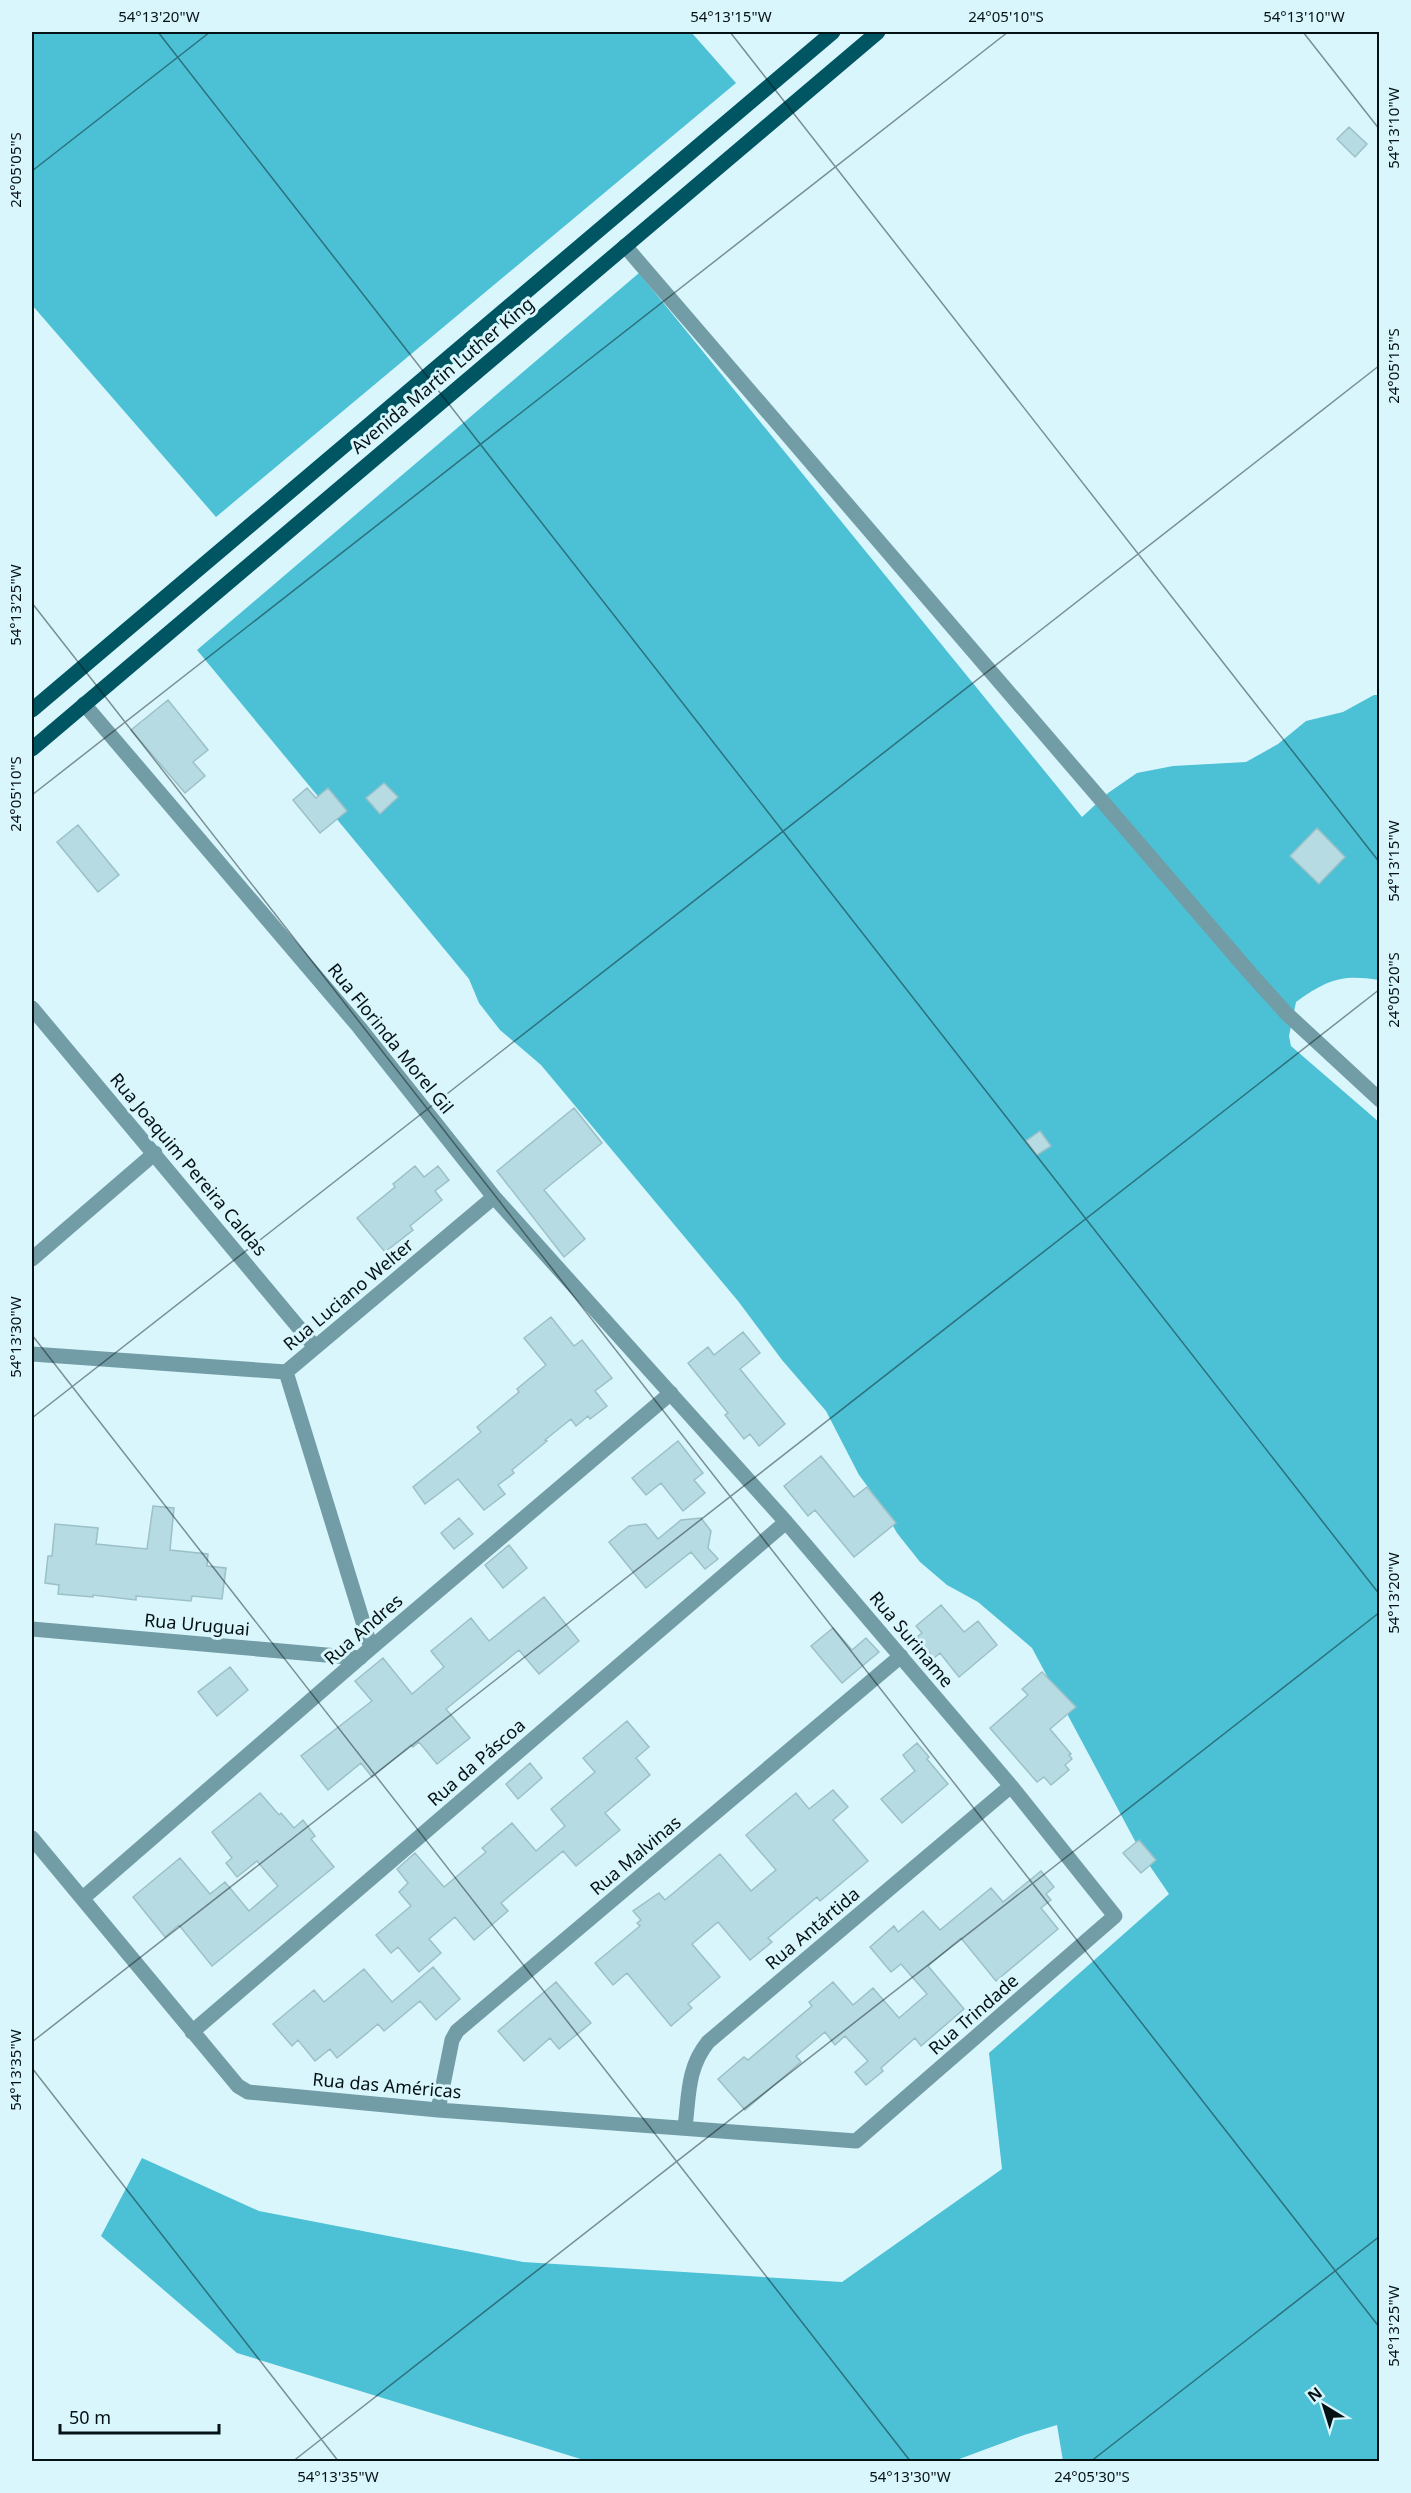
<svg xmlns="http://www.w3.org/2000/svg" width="1411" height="2493" font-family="'Noto Sans',sans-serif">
  <rect width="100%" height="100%" fill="#d9f6fd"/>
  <!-- forest -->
  <path fill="#4cc0d4" d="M32,32H691L736,83L216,517L32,305Z
    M639,273L1082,817L1108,793L1137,773L1173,766L1246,762L1278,744L1306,721L1343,712L1374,695H1379V980C1341,974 1327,980 1296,1002L1289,1036L1291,1046L1379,1122V2461H1063L1057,2425L1024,2435L954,2461H587L237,2353L101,2236L142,2158L259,2211L523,2262L842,2282L1002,2169L989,2053L1169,1894L1143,1856L1032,1648L978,1602L947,1585L920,1562L897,1533L880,1503L859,1475L826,1411L782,1360L738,1301L541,1065L500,1030L479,1003L469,979L197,650Z"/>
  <!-- building -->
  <path fill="#b6dbe2" stroke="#9cc0c7" stroke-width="1.5" d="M1349,127L1367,144L1355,157L1337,139Z
    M168,700L208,750L193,762L205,776L185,793L131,730Z
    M384,783L398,797L380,814L366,798Z
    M307,788L316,798L328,788L347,811L320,833L293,800Z
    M78,825L119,875L98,892L57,842Z
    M1317,828L1345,857L1319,884L1290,856Z
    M574,1108L602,1143L544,1190L585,1239L564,1257L497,1171Z
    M1040,1131L1051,1146L1037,1155L1026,1141Z
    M415,1166L424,1177L438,1166L449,1180L435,1191L442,1200L410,1226L413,1230L385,1252L357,1218L395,1187L393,1184Z
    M551,1317L574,1346L582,1340L612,1378L595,1391L607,1406L590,1419L588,1416L576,1426L571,1419L545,1440L547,1441L512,1470L514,1473L498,1485L505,1494L484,1510L458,1479L425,1504L413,1487L481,1432L477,1427L519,1392L517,1389L546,1365L524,1338Z
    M743,1332L760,1353L740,1369L785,1424L759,1446L750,1434L744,1439L725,1415L728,1413L688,1363L708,1347L714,1355Z
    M678,1441L703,1473L694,1480L705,1493L683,1511L661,1483L646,1495L632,1478Z
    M821,1456L854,1497L867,1487L896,1523L854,1557L815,1510L808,1516L784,1486Z
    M153,1506L174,1508L170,1550L208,1554L207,1566L226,1568L222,1599L192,1596L191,1601L136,1596V1600L93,1595V1597L58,1594L59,1585L45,1583L48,1556H52L55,1524L98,1528L96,1544L147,1549Z
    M459,1518L473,1534L454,1549L441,1533Z
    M701,1518L711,1531L708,1548L718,1559L705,1569L691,1552L646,1588L609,1542L629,1526L646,1524L658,1539L681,1520Z
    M509,1545L527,1568L503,1588L485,1565Z
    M544,1597L579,1641L539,1674L519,1650L446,1709L470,1738L437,1764L419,1742L413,1747L411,1745L372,1777L361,1763L328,1790L301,1756L372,1701L355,1681L383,1658L412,1694L444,1667L431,1651L471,1618L489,1641Z
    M941,1605L964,1632L978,1621L997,1645L959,1677L940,1653L934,1658L917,1637L922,1633L916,1626Z
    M833,1628L852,1650L866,1638L879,1652L842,1683L811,1646Z
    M230,1667L248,1690L217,1716L198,1692Z
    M1042,1672L1076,1707L1050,1729L1071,1754L1069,1755L1072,1759L1065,1765L1069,1770L1051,1785L1044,1777L1037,1782L990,1728L1028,1695L1022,1689Z
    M627,1721L649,1747L636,1758L650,1775L605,1813L620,1830L576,1866L563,1851L501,1903L508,1911L474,1940L455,1917L429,1939L441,1953L419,1972L398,1947L391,1953L376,1935L411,1906L399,1892L408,1883L397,1869L415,1853L444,1887L486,1852L482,1848L512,1823L536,1851L565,1826L551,1809L595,1772L583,1758Z
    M917,1743L929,1757L927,1759L948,1784L902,1823L881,1799L915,1771L903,1755Z
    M530,1763L542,1778L518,1799L506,1784Z
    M833,1790L848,1807L833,1820L868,1861L820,1901L817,1897L768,1938L772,1942L750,1960L718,1922L692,1944L720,1977L688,2004L692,2008L671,2026L627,1973L613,1985L595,1963L640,1926L637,1923L641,1920L633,1911L659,1893L665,1900L720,1854L751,1891L776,1870L746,1835L796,1793L809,1809Z
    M260,1793L279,1815L281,1813L294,1828L303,1820L315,1836L311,1839L334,1867L212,1966L179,1925L165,1937L133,1897L180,1858L210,1894L225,1882L249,1911L278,1886L257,1861L237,1877L226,1863L232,1858L212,1832Z
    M1139,1840L1156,1860L1141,1873L1123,1853Z
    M1041,1871L1054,1887L1046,1894L1051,1900L1041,1908L1058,1929L996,1981L961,1938L928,1966L964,2009L921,2046L915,2038L881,2068L883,2071L866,2085L855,2072L868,2061L845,2036L835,2045L825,2032L796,2056L801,2062L745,2110L718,2079L744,2057L748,2060L812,2006L809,2002L833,1982L853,2005L873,1988L899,2018L927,1994L901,1964L891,1972L870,1947L894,1926L898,1932L923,1911L940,1930L991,1888L1003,1902Z
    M433,1967L460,1999L436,2020L420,2001L384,2031L378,2024L337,2058L330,2049L315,2061L298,2040L292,2046L273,2024L314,1990L324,2002L364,1969L392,2002Z
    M556,1982L591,2023L559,2049L550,2038L524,2061L498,2031Z"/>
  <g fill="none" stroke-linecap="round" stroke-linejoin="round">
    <!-- minor -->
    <path stroke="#739da6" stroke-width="15" d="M625,246L1250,973L1287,1014L1380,1100
      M32,1008L315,1347
      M32,1259L155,1153
      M32,1354L286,1372L494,1197
      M286,1372L371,1648
      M32,1629L360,1658
      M32,1838L238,2086L248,2092L438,2110L856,2141L1115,1916L1011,1786L786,1522L494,1197L359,1027L84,704
      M83,1898L371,1648L671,1393
      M192,2032L786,1522
      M438,2110L452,2040L457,2031L901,1656
      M685,2127C689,2096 687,2068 708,2042L1011,1786"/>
    <!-- major -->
    <path stroke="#005562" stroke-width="15" d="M32,710L833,32
      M32,749L878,32"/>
  </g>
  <!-- ticks -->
  <path fill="none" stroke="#051215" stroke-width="1.5" stroke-opacity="0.45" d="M158,32L1380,1595M730,32L1380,863M1303,32L1380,130M32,171L210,32M32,603L1380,2328M32,795L1008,32M32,1335L911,2462M32,1418L1380,365M32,2042L1380,989M32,2068L339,2462M292,2462L1380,1612M1090,2462L1380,2236"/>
  <g text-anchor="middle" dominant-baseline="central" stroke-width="6" stroke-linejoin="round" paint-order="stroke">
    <!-- street labels -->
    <g font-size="18" fill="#051215" stroke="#d9f6fd">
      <text transform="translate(442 375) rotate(-40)">Avenida Martin Luther King</text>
      <text transform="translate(391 1038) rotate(51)">Rua Florinda Morel Gil</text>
      <text transform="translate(189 1164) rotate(50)">Rua Joaquim Pereira Caldas</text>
      <text transform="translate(348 1294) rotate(-40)">Rua Luciano Welter</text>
      <text transform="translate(197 1624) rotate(5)">Rua Uruguai</text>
      <text transform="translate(363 1629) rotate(-41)">Rua Andres</text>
      <text transform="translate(912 1639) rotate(50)">Rua Suriname</text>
      <text transform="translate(476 1762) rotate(-41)">Rua da Páscoa</text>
      <text transform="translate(635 1855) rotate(-40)">Rua Malvinas</text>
      <text transform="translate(812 1928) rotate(-40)">Rua Antártida</text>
      <text transform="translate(973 2014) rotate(-41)">Rua Trindade</text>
      <text transform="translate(387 2085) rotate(5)">Rua das Américas</text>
    </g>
  </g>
  <!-- border -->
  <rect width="1411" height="2493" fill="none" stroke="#d9f6fd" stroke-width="66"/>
  <!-- north arrow -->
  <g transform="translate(1324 2406) rotate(322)" stroke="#d9f6fd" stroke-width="4.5" paint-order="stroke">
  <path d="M0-4.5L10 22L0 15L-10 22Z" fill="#051215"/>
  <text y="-9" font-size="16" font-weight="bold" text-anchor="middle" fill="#051215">N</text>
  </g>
  <!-- scale -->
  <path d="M60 2424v9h159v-9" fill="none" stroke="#051215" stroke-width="3"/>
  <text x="69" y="2424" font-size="18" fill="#051215" stroke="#d9f6fd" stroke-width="4.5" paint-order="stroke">50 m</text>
  <rect x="33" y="33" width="1345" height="2427" fill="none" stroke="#051215" stroke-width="2"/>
  <g font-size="15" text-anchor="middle" fill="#051215">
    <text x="159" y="22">54°13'20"W</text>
    <text x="731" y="22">54°13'15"W</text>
    <text x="1006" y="22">24°05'10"S</text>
    <text x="1304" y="22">54°13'10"W</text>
    <text transform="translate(1394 128) rotate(-90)" y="5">54°13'10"W</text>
    <text transform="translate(16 170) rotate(-90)" y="5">24°05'05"S</text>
    <text transform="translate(1394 366) rotate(-90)" y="5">24°05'15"S</text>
    <text transform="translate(16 605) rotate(-90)" y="5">54°13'25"W</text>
    <text transform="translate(16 794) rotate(-90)" y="5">24°05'10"S</text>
    <text transform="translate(1394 861) rotate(-90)" y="5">54°13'15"W</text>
    <text transform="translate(1394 990) rotate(-90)" y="5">24°05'20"S</text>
    <text transform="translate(16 1337) rotate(-90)" y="5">54°13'30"W</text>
    <text transform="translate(1394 1593) rotate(-90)" y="5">54°13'20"W</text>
    <text transform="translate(16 2070) rotate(-90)" y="5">54°13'35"W</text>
    <text transform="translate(1394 2326) rotate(-90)" y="5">54°13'25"W</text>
    <text x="338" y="2482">54°13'35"W</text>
    <text x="910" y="2482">54°13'30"W</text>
    <text x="1092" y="2482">24°05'30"S</text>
  </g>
</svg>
